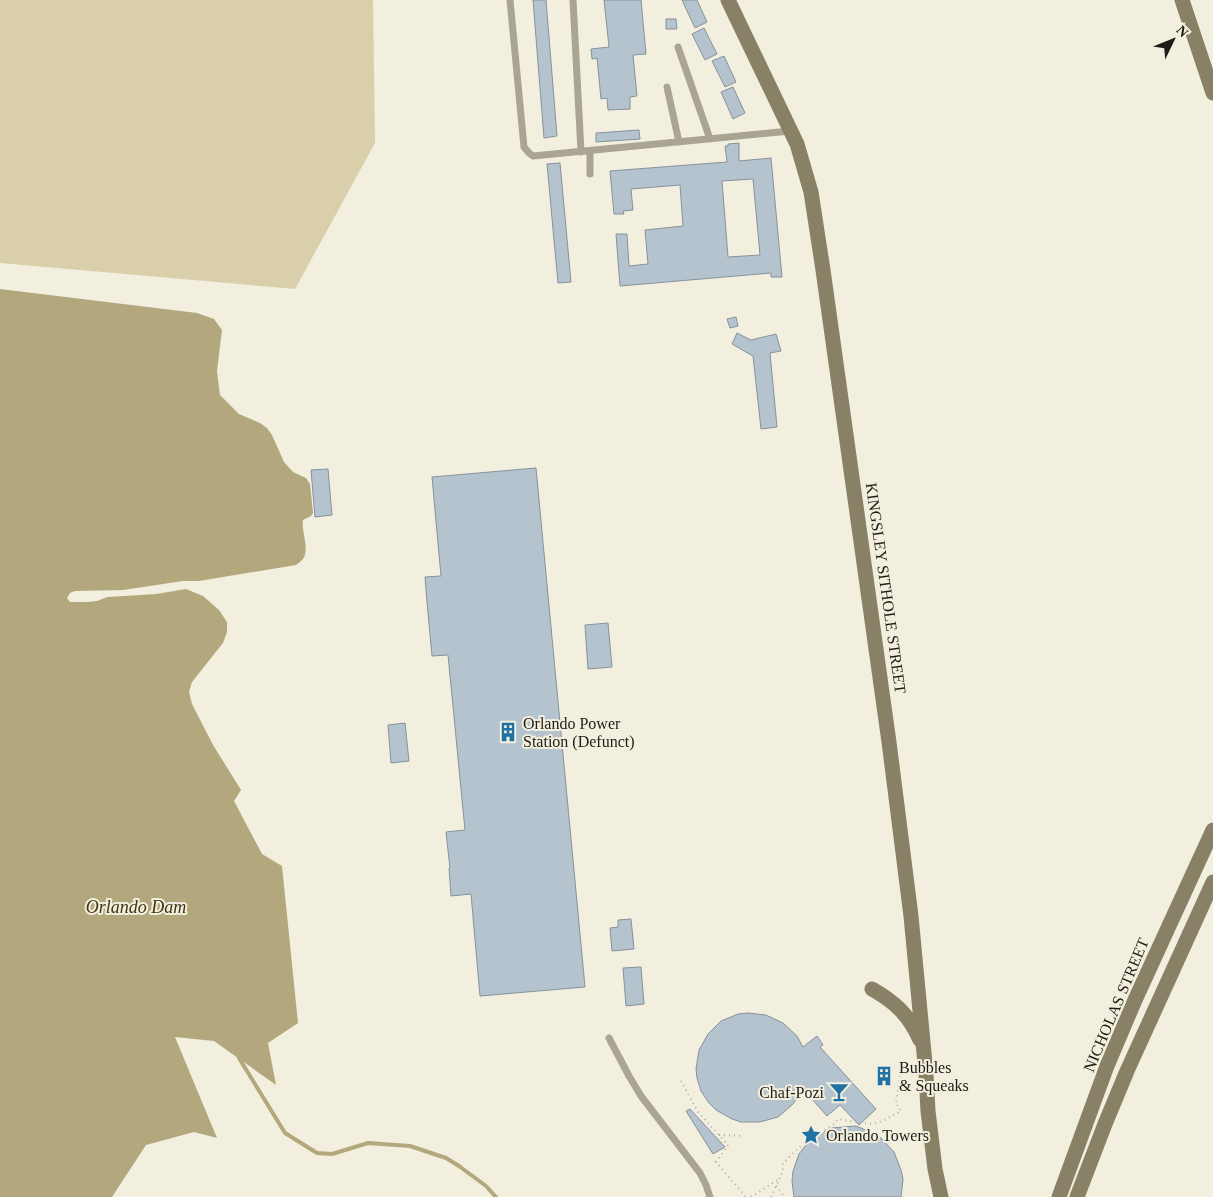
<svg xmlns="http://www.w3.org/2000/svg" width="1213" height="1197" font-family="'Times New Roman',serif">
  <rect width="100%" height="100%" fill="#f3efdf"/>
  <!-- green -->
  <path fill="#d9cfaa" d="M0,0H373L375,143L295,289L0,263Z"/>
  <!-- water -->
  <path fill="#b3a77e" d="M0,289L197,313L214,319L222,330L217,371L220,395L239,414L260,423L267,428L272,435L284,462L293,472L306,478L310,484L313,513L311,516L303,520C301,531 310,549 303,559C301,561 299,563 296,565L199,581H183L123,590L75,591L70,593L67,598L70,602H87L97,601L107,597L156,594L186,589L203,596L219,610L227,622V632L223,643L192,682L189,692L192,704L213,745L241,790L234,801L262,854L282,866L298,1023L268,1043L276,1085L214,1041L175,1037L217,1138L194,1132L146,1145L112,1197H0Z"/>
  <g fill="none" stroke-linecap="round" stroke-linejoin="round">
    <!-- stream -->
    <path stroke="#b3a77e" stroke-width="4" d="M239,1058L285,1133L317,1153L332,1154L368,1143L410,1146L446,1158L459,1166L486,1186L496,1197"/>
  </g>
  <!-- building -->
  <path fill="#b5c3ce" stroke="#85929c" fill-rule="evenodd" d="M533,0H546L557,136L544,138Z
    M604,0H641L646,54L633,55L637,96L630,97V109L608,110L607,98L601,99L597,58L592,59L591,49L609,47Z
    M682,0H697L707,22L695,28Z
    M666,19H676L677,29H666Z
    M704,28L717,54L705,60L692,34Z
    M724,56L736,82L725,87L712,61Z
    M733,87L745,113L733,119L721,92Z
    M639,130L640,139L596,142V133Z
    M739,143V161L771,158L782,277H771V273L620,286L616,234H627L629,266L648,264L645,230L683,226L680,185L631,189L633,210L623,211L624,214H614L610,171L727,162L725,146H728V144ZM753,179L760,255L728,257L722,181Z
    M560,163L571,282L558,283L547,164Z
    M736,317L738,326L730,328L727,319Z
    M737,333L751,340L776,334L781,351L770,353L777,427L761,429L753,356L732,344Z
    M536,468L585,987L480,996L471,894L451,896L449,868H450L446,832L465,830L448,655L432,656L427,602L425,577L441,576L432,477Z
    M328,469L332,515L315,517L311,470Z
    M608,623L612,667L588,669L585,625Z
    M405,723L409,761L391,763L388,725Z
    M631,919L634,949L612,951L610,928L618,927V920Z
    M641,967L644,1004L626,1006L623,968Z
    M748,1013L766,1015L783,1023L797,1036L803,1047L817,1036L823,1045L820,1047L876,1109L859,1125L840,1105L827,1116L804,1090L792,1105L778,1117L760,1122H741L732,1119L716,1110L709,1103L701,1091L697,1078L696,1069L699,1050L708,1034L721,1021L738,1014Z
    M690,1109L725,1147L713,1154L686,1111Z
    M856,1126L873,1133L881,1138L894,1152L901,1170L903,1179L901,1197H794L792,1181L793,1171L799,1154L805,1146L819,1134L832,1128Z"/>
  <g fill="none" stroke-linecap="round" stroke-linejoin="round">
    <!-- path -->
    <path stroke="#afaca0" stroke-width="2" stroke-dasharray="1 4" stroke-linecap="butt" d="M681,1081L698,1112L728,1145L716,1162L746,1197
      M719,1135L744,1136
      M776,1186L782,1193L783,1197
      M751,1197L779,1179
      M771,1197L783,1171V1163L803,1144L834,1124L838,1119L870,1124L883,1121L901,1111L896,1103L900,1076"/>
    <!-- lane -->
    <path stroke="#aaa592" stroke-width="7" d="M510,0L524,147L529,153L533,156L790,131
      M573,0L581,152
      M678,47L710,139
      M667,87L679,142
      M590,151V174
      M609,1038L629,1076L641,1096L700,1173L706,1185L710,1197"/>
    <!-- secondary -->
    <path stroke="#888166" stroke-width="15" d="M728,0L797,144L811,192L823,270L889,742L911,916L926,1074L928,1111L935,1169L941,1197
      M1182,0L1213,93
      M872,989C895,1002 909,1015 920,1040
      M1059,1197L1107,1066L1135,1000L1213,830
      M1077,1197L1105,1124L1127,1071L1213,882"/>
  </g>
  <!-- icons -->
  <defs>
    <symbol id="building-bare" viewBox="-9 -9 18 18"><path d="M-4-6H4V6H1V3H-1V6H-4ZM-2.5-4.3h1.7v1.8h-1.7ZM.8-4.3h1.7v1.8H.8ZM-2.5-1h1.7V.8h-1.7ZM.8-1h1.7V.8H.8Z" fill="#2172a4" stroke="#f3efdf" stroke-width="2.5" paint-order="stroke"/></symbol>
    <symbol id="bar-bare" viewBox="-9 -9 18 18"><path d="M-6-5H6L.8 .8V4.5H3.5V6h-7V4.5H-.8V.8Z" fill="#2172a4" stroke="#f3efdf" stroke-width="2.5" paint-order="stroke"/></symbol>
    <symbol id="sight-bare" viewBox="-9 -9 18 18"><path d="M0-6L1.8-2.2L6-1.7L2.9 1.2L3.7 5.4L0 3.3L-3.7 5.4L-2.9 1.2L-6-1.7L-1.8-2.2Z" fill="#2172a4" stroke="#f3efdf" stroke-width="2.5" paint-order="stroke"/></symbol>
  </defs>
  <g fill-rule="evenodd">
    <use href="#building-bare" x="494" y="718" width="28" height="28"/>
    <use href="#building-bare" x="870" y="1062" width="28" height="28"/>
    <use href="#bar-bare" x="825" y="1078" width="28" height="28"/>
    <use href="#sight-bare" x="797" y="1121" width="28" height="28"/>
  </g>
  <g text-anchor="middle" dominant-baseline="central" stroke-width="4" stroke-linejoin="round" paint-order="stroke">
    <!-- street labels -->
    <g font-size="16" fill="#1d1c16" stroke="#f3efdf">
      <text transform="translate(886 588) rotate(82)">KINGSLEY SITHOLE STREET</text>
      <text transform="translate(1116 1005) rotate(-67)">NICHOLAS STREET</text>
    </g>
    <!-- poi labels -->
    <g font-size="16" fill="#1d1c16" stroke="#f3efdf" text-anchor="start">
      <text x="523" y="723">Orlando Power<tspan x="523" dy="18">Station (Defunct)</tspan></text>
      <text x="899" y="1067">Bubbles<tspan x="899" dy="18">&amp; Squeaks</tspan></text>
      <text x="824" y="1092" text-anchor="end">Chaf-Pozi</text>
      <text x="826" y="1135">Orlando Towers</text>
    </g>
    <!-- water labels -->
    <g font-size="18" font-style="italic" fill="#3d3410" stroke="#f3efdf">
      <text x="136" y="907">Orlando Dam</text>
    </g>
  </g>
  <!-- north arrow -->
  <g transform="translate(1173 40) rotate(47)" stroke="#f3efdf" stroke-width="4" paint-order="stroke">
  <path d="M0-4L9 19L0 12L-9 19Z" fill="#1d1c16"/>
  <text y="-8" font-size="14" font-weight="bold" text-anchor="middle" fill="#1d1c16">N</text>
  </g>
</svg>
